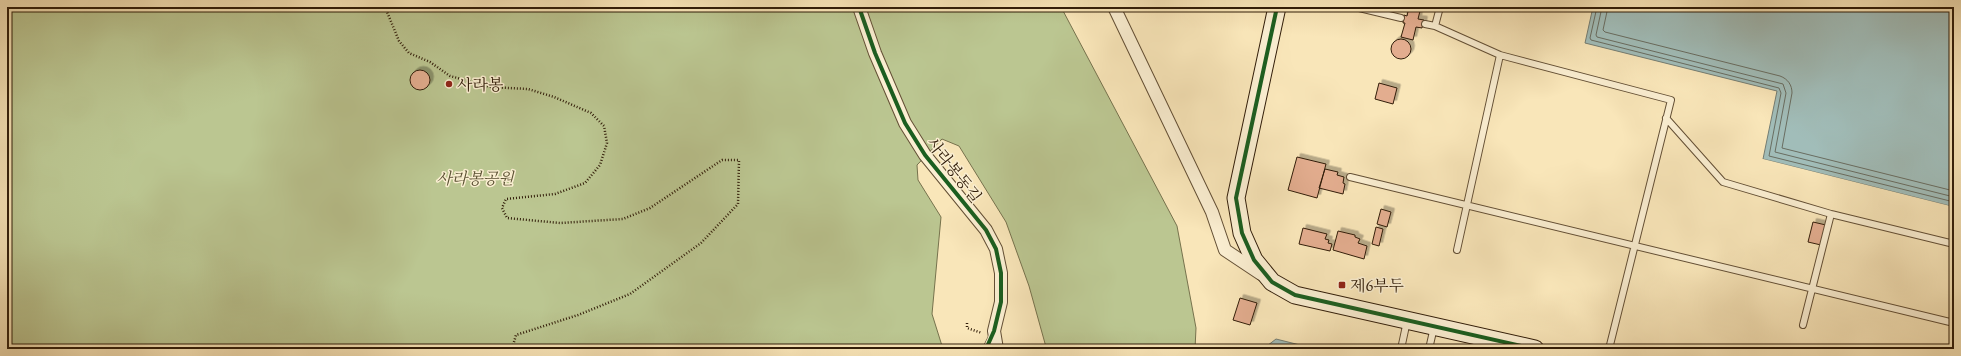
<svg xmlns="http://www.w3.org/2000/svg" width="1961" height="356" font-family="'EB Garamond','Noto Serif KR',serif">
  <defs>
    <filter id="shadow"><feDropShadow dx="3.5" dy="-3.5" stdDeviation="0" flood-color="#0004"/></filter>
  </defs>
  <rect width="100%" height="100%" fill="#f9e6b9"/>
  <filter id="stains"><feTurbulence type="fractalNoise" baseFrequency=".005" numOctaves="4"/><feColorMatrix values="0 0 0 0 .2 0 0 0 0 .09 0 0 0 0 .02 0 0 0 .5 -.17"/></filter>
  <radialGradient id="worn" r=".72"><stop offset=".6" stop-color="#630" stop-opacity="0"/><stop offset="1" stop-color="#630" stop-opacity=".3"/></radialGradient>
  <!-- green -->
  <path fill="#bbc691" stroke="#76724d" d="M7,7H1061L1177,226L1196,328L1195,349H1048L1046,347L1029,286L1006,222L959,146L942,139L917,165L918,180L941,217L932,314L943,349H7Z"/>
  <!-- water -->
  <path fill="#a1bdb9" stroke="#747d73" d="M1593,7H1954V207L1763,159L1777,91L1585,43Z
    M1276,339L1316,349H1263Z"/>
  <!-- pier -->
  <path fill="#f9e6b9" d="M1763,159L1954,207V209L1762,161Z"/>
  <g fill="none" stroke-linecap="round" stroke-linejoin="round">
    <!-- shore -->
    <path stroke="#696d61" stroke-width="1" d="M1597,7L1590,38L1591,40L1779,88L1781,93L1769,156L1954,202
      M1602,7L1596,35L1597,37L1783,84L1786,93L1775,152L1954,197
      M1608,7L1603,30L1605,32L1780,76C1788,79 1792,85 1792,93L1782,148L1954,191"/>
  </g>
  <!-- building -->
  <path fill="#e3ad8f" stroke="#311d09" filter="url(#shadow)" d="M1409,7H1421L1418,19L1424,20L1422,28L1416,27L1413,40L1401,37L1405,23H1403L1404,15L1407,16Z
    M1391 49a10 10 0 1 1 20 0a10 10 0 1 1-20 0Z
    M410 80a10 10 0 1 1 20 0a10 10 0 1 1-20 0Z
    M1379,83L1397,88L1393,104L1375,99Z
    M1297,157L1326,164L1317,198L1288,190Z
    M1325,169L1338,172L1337,175L1344,177L1343,183L1345,184L1343,194L1319,188Z
    M1381,209L1391,212L1387,227L1377,224Z
    M1813,222L1826,225L1821,245L1808,242Z
    M1376,227L1383,229L1379,246L1372,244Z
    M1303,228L1327,234L1325,239L1329,240L1328,243L1332,244L1330,251L1299,244Z
    M1338,231L1355,235V237L1360,239L1358,243L1367,246L1364,259L1333,250Z
    M1240,298L1257,303L1250,325L1233,320Z"/>
  <g fill="none" stroke-linecap="round" stroke-linejoin="round">
    <defs>
      <path id="lane" d="M1355,7L1401,18
        M1425,24L1435,26L1500,55L1671,100L1609,349
        M1435,26L1440,7
        M1666,118L1723,182L1831,214L1954,244
        M1350,177L1954,323
        M1457,250L1500,55
        M1803,325L1831,214
        M986,349L993,335
        M1401,349L1407,321
        M1429,349L1434,327"/>
      <path id="street" d="M859,7L875,53L905,123L925,155L986,230L996,249L1001,273V302L994,331L997,349
        M1114,7L1212,212L1225,250L1261,274"/>
      <path id="secondary" d="M1277,7L1236,198L1242,233L1254,260L1272,282L1295,295L1535,349"/>
    </defs>
    <!-- lane casing -->
    <use href="#lane" stroke="#634f35" stroke-width="8"/>
    <!-- street casing -->
    <use href="#street" stroke="#634f35" stroke-width="14"/>
    <!-- secondary casing -->
    <use href="#secondary" stroke="#311d09" stroke-width="19"/>
    <!-- path -->
    <path stroke="#311d09" stroke-width="2.5" stroke-dasharray="1 2" stroke-linecap="butt" d="M385,7L399,41L409,53L430,62L450,76L491,87L528,89L554,97L591,113L604,126L607,143L600,165L585,183L555,194L506,199L502,208L507,218L560,223L623,219L650,208L722,160H739L738,204L701,243L630,294L578,315L516,335L512,349
      M967,323V328L982,333"/>
    <!-- lane -->
    <use href="#lane" stroke="#fbefd2" stroke-width="6"/>
    <!-- street -->
    <use href="#street" stroke="#fbefd2" stroke-width="12"/>
    <!-- secondary -->
    <use href="#secondary" stroke="#fbefd2" stroke-width="17"/>
    <defs>
      <path id="cycleway" d="M859,7L875,53L905,123L925,155L986,230L996,249L1001,273V302L994,331L986,349
        M1277,7L1236,198L1242,233L1254,260L1272,282L1295,295L1535,349"/>
    </defs>
    <!-- cycleway casing -->
    <use href="#cycleway" stroke="#fbefd2" stroke-width="6"/>
    <!-- cycleway -->
    <use href="#cycleway" stroke="#1b5e20" stroke-width="4"/>
  </g>
  <!-- markers -->
  <g fill="#8f2418" stroke="#fbefd2" stroke-width="1.5">
    <circle cx="449" cy="84" r="4"/>
    <rect x="1338" y="281" width="8" height="8" rx="2"/>
  </g>
  <g text-anchor="middle" dominant-baseline="central" stroke-width="3" stroke-linejoin="round" paint-order="stroke">
    <!-- poi labels -->
    <g font-size="16" fill="#311d09" stroke="#fbefd2" text-anchor="start">
      <text x="457" y="84">사라봉</text>
      <text x="1350" y="285">제6부두</text>
    </g>
    <!-- street labels -->
    <g font-size="16" fill="#311d09" stroke="#fbefd2">
      <text transform="translate(954 170) rotate(52)">사라봉동길</text>
    </g>
    <!-- park labels -->
    <g font-size="16" font-style="italic" fill="#5a5032" stroke="#fbefd2">
      <text x="475" y="178">사라봉공원</text>
    </g>
  </g>
  <!-- margin -->
  <rect width="1961" height="356" fill="none" stroke="#f9e6b9" stroke-width="24"/>
  <rect x="8" y="8" width="1945" height="340" fill="none" stroke="#311d09" stroke-width="2"/>
  <rect x="12" y="12" width="1937" height="332" fill="none" stroke="#311d09"/>
  <rect width="100%" height="100%" filter="url(#stains)"/>
  <rect width="100%" height="100%" fill="url(#worn)"/>
</svg>
